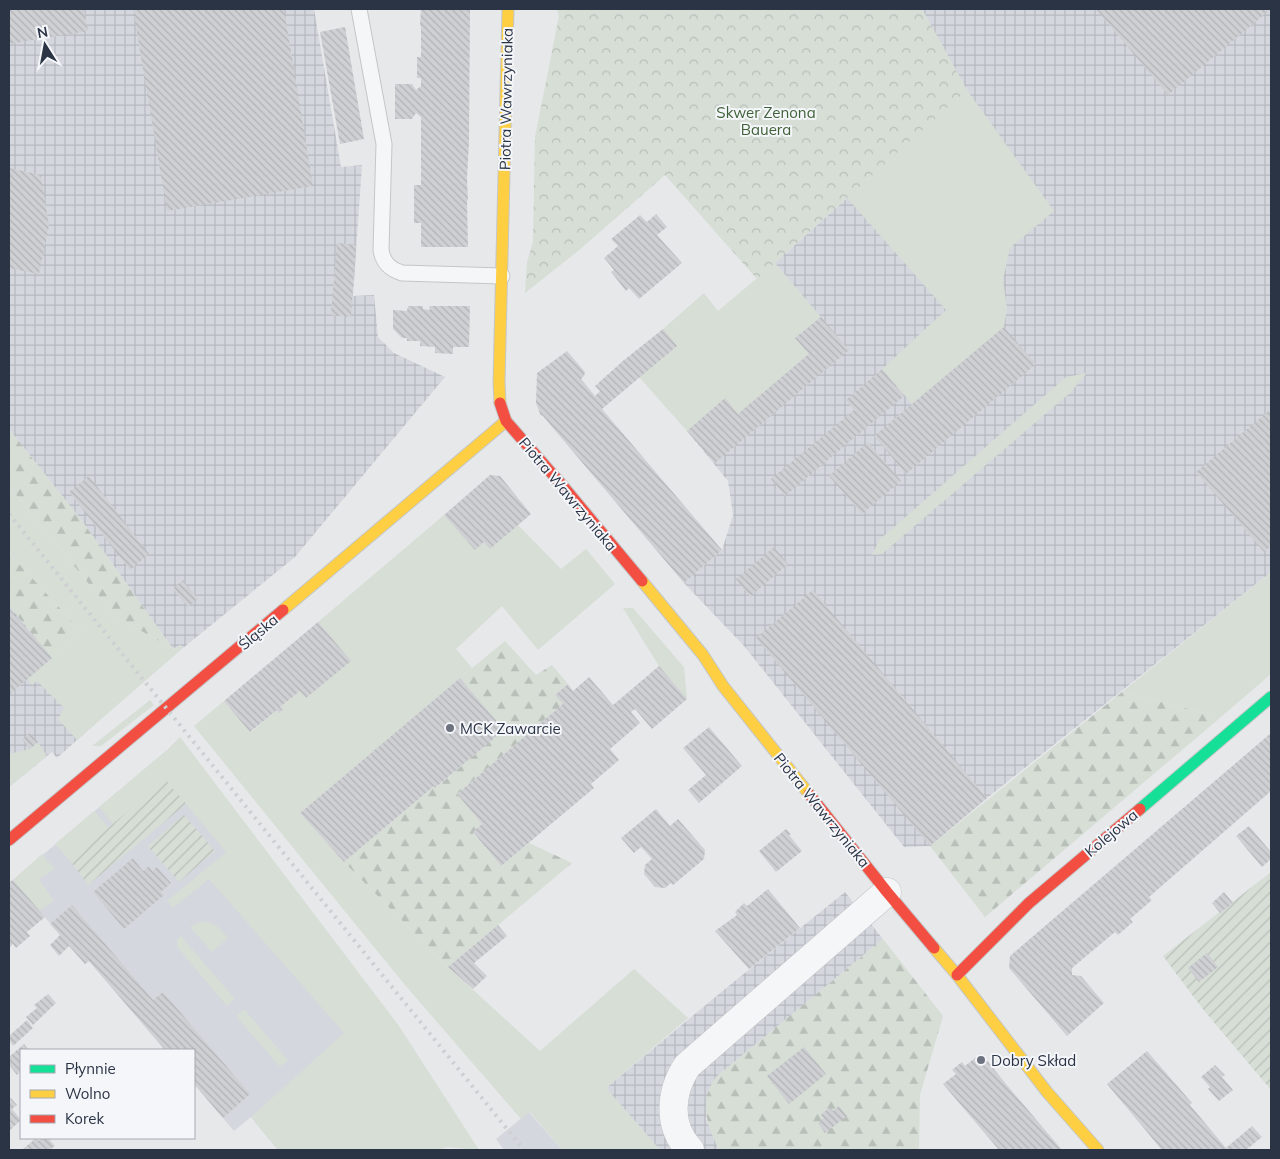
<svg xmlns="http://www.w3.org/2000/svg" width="1280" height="1159" font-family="Mulish,sans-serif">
  <defs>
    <pattern id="industrial-grid" width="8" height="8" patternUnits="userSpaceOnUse" patternTransform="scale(1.25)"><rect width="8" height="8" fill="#d4d7dd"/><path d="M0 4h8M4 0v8" fill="none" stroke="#b6b9bf"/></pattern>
    <pattern id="forest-firs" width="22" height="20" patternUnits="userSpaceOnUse" patternTransform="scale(1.25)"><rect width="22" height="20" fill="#d6ded6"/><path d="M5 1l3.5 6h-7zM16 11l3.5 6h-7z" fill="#b8bfb9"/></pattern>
    <pattern id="park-crowns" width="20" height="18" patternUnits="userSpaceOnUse" patternTransform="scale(1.25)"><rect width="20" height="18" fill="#d6ded6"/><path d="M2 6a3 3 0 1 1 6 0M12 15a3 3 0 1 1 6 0" fill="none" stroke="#b8bfb9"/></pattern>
    <pattern id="garden-furrows" width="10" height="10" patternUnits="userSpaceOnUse" patternTransform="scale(1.25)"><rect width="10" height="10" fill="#d6ded6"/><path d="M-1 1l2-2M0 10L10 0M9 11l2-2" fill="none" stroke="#b8bfb9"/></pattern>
    <pattern id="building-back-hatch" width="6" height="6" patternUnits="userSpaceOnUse" patternTransform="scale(1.25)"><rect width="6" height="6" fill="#ced0d3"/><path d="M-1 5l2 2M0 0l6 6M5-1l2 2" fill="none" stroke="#b1b3b6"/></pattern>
  </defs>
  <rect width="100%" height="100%" fill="#e6e8ea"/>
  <!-- built -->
  <path fill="#d4d7dd" d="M166,751L408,1068L278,1150L251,1117L234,1131L194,1084V1050H165L89,961L85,964L13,880Z
    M529,1112L562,1150H504L496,1139Z"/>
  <!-- industrial -->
  <path fill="url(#industrial-grid)" d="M9,9H314L341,167L362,165L353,296L374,295L378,337L394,353L445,377L295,557L183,648L180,645L173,649L82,521L9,429Z
    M922,9H1271V572L987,798L930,846L904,847L744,646L684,583L722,550L733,515L728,481L687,431L809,354L795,338L820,317L775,263L967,90Z
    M9,605L103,717L57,758L52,752L9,787Z
    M845,892L883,939L716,1077L709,1090L706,1105V1119L719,1150H660L606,1088L725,989Z"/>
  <!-- grass -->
  <path fill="#d6ded6" d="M951,61L967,90L1054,211L1010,248L1003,280L1007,308L1004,327L912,404L882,369L946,310L847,198L966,91Z
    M775,263L821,317L795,338L809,354L738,414L687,431L639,377L663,329L704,293L718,311Z
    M1087,373L1071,392L882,554L872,555L879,540L1066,377Z
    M9,486L115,616L173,649L180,645L183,648L77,740L58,719L64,708L37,681L32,685L27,679L82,632L9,553Z
    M444,515L475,549L484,542L490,549L518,525L561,569L586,549L615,584L538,650L502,606L456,649L472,668L300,813L344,862L448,967L540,1051L634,969L688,1018L606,1088L660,1150H562L530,1112L521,1119L405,985L194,726L224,701L251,732L277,710L280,713L283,710L280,707L300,691L306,698L350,661L318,622Z
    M1271,572V674L1221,717L1122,692Z
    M633,608L684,667L687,699L659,666L623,608Z
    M150,700L154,705L101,746H92Z
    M180,737L399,1026L479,1150L447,1147L440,1150H278L251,1117L344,1033L209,879L173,908L167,901L226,852L166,780L113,824L99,807L166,751Z
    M38,742L47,756L9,787V754L30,749Z
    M94,811L109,828L70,861L55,844Z
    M42,854L55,869L39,879L54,901L39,911L13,880Z
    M199,922C214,920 219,927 228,938L212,952L190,927Z
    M180,935L235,999L227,1006L177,947V941Z
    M244,1009L288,1060L280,1067L236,1016Z"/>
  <!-- forest -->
  <path fill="url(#forest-firs)" d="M9,429L82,521L173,649L115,616L9,486Z
    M9,553L82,632L52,658L9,606Z
    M505,641L536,675L552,665L568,684L555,695L563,704L457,794L482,824L473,833L501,866L529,843L572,863L448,967L344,862L434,786L436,788L503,730L460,678Z
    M1122,692L1221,717L985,917L930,846Z
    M883,939L943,1016L920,1095L919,1150H719C707,1124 698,1103 716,1077Z"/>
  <!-- park -->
  <path fill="url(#park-crowns)" d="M557,9H922L967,90L757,279L665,175L578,251L525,293L527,262L533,242L535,137L559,16Z"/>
  <!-- garden -->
  <path fill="url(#garden-furrows)" d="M165,779L186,804L88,885L70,861Z
    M184,815L215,851L179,882L148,846Z
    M1271,872V1090L1202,1008L1163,956Z"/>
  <!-- building -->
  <path fill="url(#building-back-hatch)" d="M9,9H84L88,31L9,44Z
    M133,9H284L313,186L167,211Z
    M421,9H470L469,143L467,178L468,201L467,200L468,247H421V223H414V185H421V117L416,113L412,119H395V84H412L416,90L421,86V78H417V57H421V26H420Z
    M1096,9H1271L1168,95Z
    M345,27L364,139L340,144L320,32Z
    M9,168L41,175L49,226L39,274L9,268Z
    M656,214L667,227L657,235L682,263L639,299L629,288L626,291L611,272L614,270L604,258L618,246L611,239L640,215L647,222Z
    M337,243L356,245L351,317L331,315Z
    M408,306H423V309L430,310L429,306H470L469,347H453V354L435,353V347L420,346V341H407V338H402L393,329V310L407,311Z
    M821,317L849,350L715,463L687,431L725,398L738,414L809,354L795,338Z
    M1004,327L1036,364L906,474L874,436Z
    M663,329L677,346L602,409L722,550L684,583L542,415L541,416L536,403L537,373L567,351L585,372L584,376L581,379L595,396L600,391L595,386L624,360Z
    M882,369L904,396L785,496L771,479L854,410L846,400Z
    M1271,409V546L1264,552L1196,472Z
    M868,442L901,481L862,514L829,476Z
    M490,475L500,476L531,514L490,549L484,542L475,550L444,515Z
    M89,476L149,554L130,570L69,492Z
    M774,547L788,564L750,597L736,579Z
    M183,580L198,599L188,607L173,589Z
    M813,590L987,798L930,846L756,638Z
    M9,608L52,658L10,694L9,692Z
    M318,622L351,661L306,698L300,691L280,707L283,710L279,713L277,710L250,732L224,701Z
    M659,666L687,699L652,729L635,709L631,712L640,723L610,749L619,760L591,784L594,788L501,866L473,832L482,824L457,794L563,704L555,695L568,684L573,691L589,677L613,705Z
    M460,678L504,730L435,788L434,786L344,862L300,813Z
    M709,727L742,766L699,803L688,790L706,775L683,748Z
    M30,733L38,742L30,749L22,739Z
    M1271,733V791L1149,897L1152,900L1130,919L1133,922L1118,935L1115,932L1072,968V975L1081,976L1104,1003L1067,1036L1009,968L1010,956Z
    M656,809L670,826L678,819L705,850L704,859L673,885L671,883L665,888L655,887L644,874L645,865L652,859L641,847L634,853L621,838Z
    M1249,826L1271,852V859L1262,867L1236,836Z
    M786,829L791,834L789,835L802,851L776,872L759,851Z
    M133,858L143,871L149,866L152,871L157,867L171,883L161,892L164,895L124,929L93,892Z
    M13,880L45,917L27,932L30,936L16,948L13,944L9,948V882Z
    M768,889L800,928L749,969L715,931L737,915L735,912L744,903L747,906Z
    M1224,892L1233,903L1220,913L1212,903Z
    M72,905L153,1000L163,992L250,1094L223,1118L194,1084V1050H165L89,961L85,964L69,946L59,956L50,945L60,935L50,924Z
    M498,925L507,936L474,963L487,976L473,989L448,967Z
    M1207,953L1218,967L1199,982L1188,968Z
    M48,994L56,1003L33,1025L26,1017L37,1008L34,1005Z
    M27,1020L33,1028L13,1046L9,1040V1036Z
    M24,1044L29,1050H21V1071L17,1075L9,1065V1057Z
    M804,1047L826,1074L789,1104L767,1076Z
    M1147,1051L1192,1103L1190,1105L1226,1148L1252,1126L1262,1137L1246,1150H1162L1107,1084Z
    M981,1053L1006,1084L1062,1150H999L943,1084L956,1074L952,1070L962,1062L965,1066Z
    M1215,1065L1225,1075L1222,1077L1233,1090L1219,1101L1208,1089L1210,1087L1201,1077Z
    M11,1098L17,1105L12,1109L21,1120L9,1131V1099Z
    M839,1106L847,1116L825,1133L818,1123L824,1118L821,1115L830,1107L833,1111Z
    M36,1138L38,1141L42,1138H48L55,1146L49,1150H22Z"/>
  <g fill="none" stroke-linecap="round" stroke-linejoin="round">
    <defs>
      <path id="lane" d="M359,9L384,144L381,250C383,263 390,269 402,273L502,276"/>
      <path id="street" d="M690,1150C667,1126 670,1092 687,1066L887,892"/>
      <path id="fast" d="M1140,809L1271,697"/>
      <path id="slow" d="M500,403L499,382L508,9
        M642,581L703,655L723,686L809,794
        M283,610L506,421
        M934,948L957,975L1047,1092L1098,1150"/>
      <path id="jam" d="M500,403L506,421L562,485L642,581
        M809,794L887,892L934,948
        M9,840L283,610
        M957,975L1029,903L1140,809"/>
    </defs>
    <!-- lane casing -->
    <use href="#lane" stroke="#c4c6c8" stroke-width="17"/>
    <!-- street casing -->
    <use href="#street" stroke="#c4c6c8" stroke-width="29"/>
    <!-- fast casing -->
    <use href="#fast" stroke="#c4c6c8" stroke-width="13"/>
    <!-- slow casing -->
    <use href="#slow" stroke="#c4c6c8" stroke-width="13"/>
    <!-- jam casing -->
    <use href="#jam" stroke="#c4c6c8" stroke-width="13"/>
    <!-- lane -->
    <use href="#lane" stroke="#f5f6f7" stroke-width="15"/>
    <!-- street -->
    <use href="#street" stroke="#f5f6f7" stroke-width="28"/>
    <!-- fast -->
    <use href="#fast" stroke="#16e098" stroke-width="11"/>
    <!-- slow -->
    <use href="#slow" stroke="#ffcf43" stroke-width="11"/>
    <!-- jam -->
    <use href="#jam" stroke="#f24e42" stroke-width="11"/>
    <!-- rail -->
    <path stroke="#cecfd2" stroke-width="4" stroke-dasharray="2.5 5" stroke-linecap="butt" d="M9,514L524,1150"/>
  </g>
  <!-- markers -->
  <g fill="#6c737f" stroke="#f4f6f9" stroke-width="2">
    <circle cx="450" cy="728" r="5"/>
    <circle cx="981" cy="1060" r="5"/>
  </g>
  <g text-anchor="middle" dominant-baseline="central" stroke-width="4" stroke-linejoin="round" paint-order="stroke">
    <!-- street labels -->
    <g font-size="15" fill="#2b3445" stroke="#f4f6f9">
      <text transform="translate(506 99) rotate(-89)">Piotra Wawrzyniaka</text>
      <text transform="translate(568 494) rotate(50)">Piotra Wawrzyniaka</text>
      <text transform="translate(258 632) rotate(-40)">Śląska</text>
      <text transform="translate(822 810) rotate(51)">Piotra Wawrzyniaka</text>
      <text transform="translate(1111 833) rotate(-40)">Kolejowa</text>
    </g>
    <!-- park labels -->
    <g font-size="15" fill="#3f6138" stroke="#f4f6f9">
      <text x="766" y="112">Skwer Zenona<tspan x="766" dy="17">Bauera</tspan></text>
    </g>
    <!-- poi labels -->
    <g font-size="15" fill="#2b3445" stroke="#f4f6f9" text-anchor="start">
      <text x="460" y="728">MCK Zawarcie</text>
      <text x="991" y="1060">Dobry Skład</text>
    </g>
  </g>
  <!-- border -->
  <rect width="1280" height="1159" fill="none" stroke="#2b3445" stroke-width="20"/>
  <!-- legend -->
  <rect x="20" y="1049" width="175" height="90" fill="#f4f6f9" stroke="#a4a8b1"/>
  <rect x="30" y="1065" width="25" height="8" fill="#16e098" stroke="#a4a8b1"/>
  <text x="65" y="1074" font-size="15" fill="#2b3445">Płynnie</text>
  <rect x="30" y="1090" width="25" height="8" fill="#ffcf43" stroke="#a4a8b1"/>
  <text x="65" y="1099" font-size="15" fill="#2b3445">Wolno</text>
  <rect x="30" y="1115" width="25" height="8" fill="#f24e42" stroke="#a4a8b1"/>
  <text x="65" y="1124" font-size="15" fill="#2b3445">Korek</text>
  <!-- north arrow -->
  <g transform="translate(45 45) rotate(349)" stroke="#f4f6f9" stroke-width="4" paint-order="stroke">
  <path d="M0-4L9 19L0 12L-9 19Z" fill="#2b3445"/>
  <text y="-8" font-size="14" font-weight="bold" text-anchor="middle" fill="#2b3445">N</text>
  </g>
</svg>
